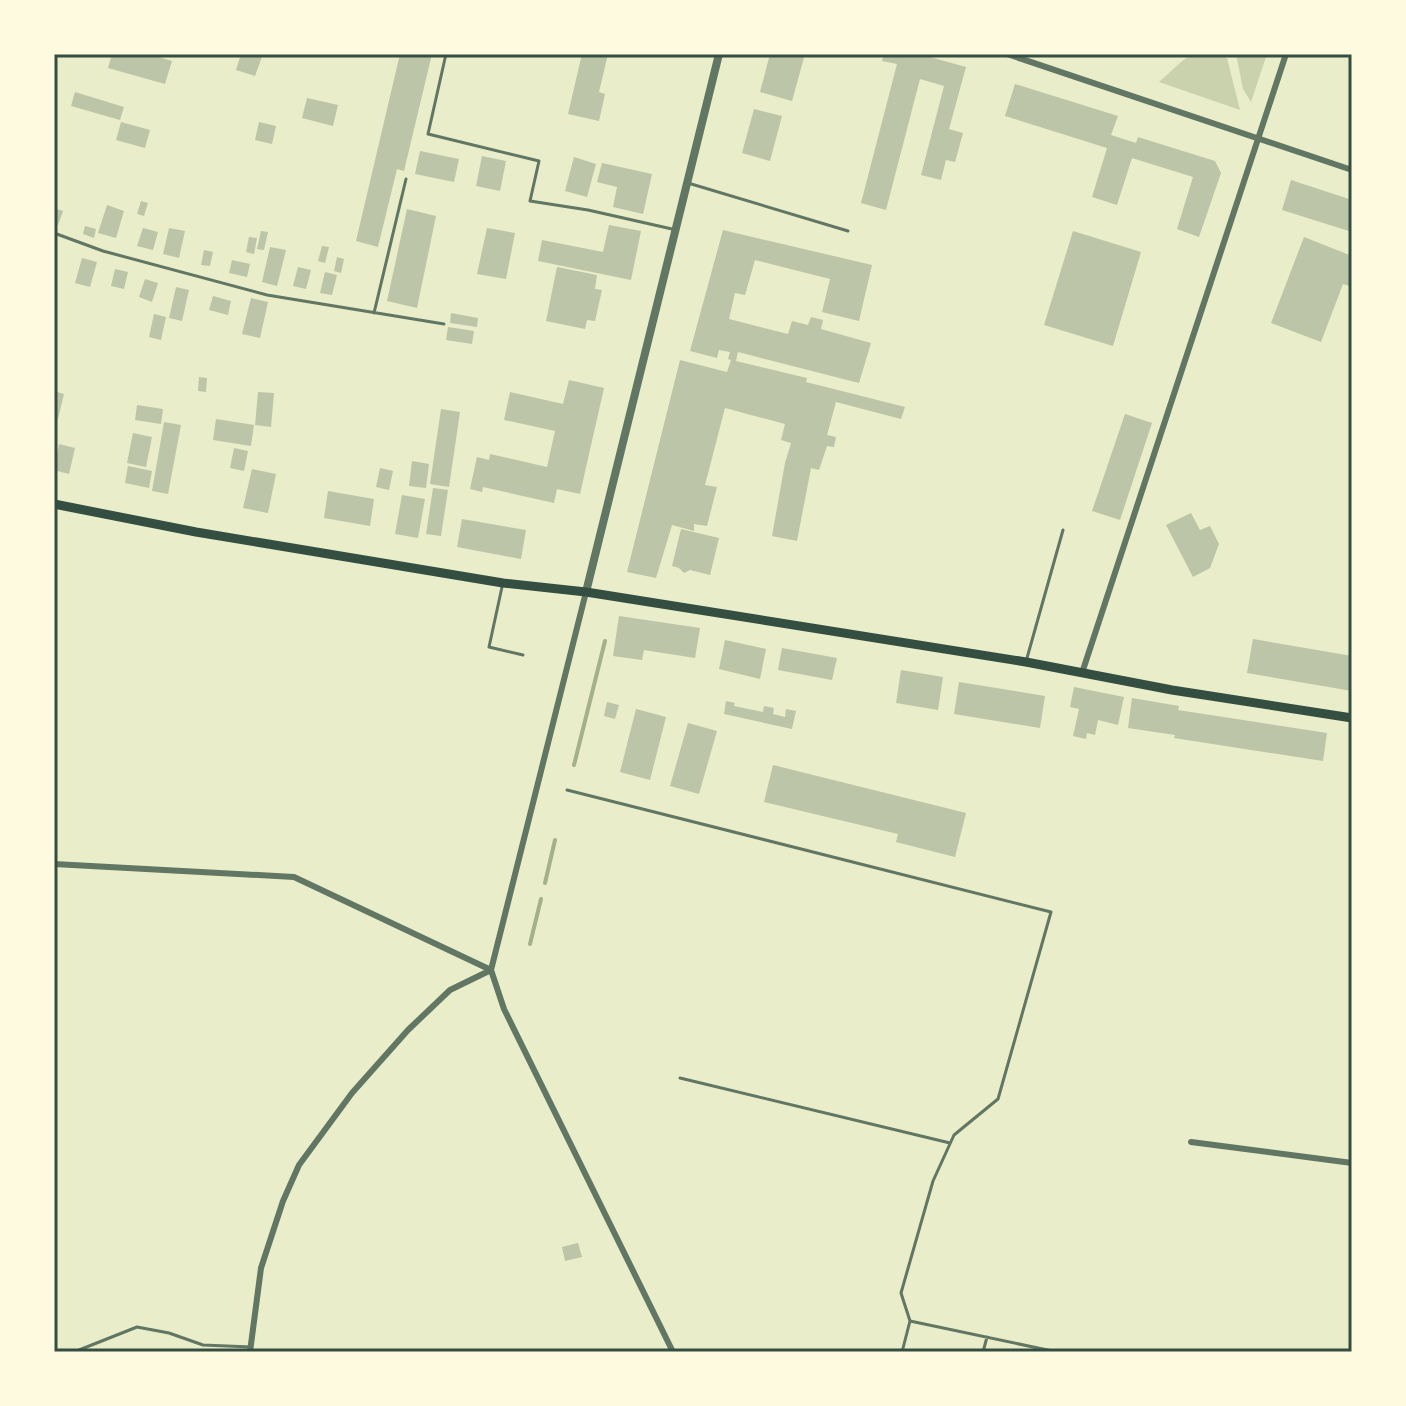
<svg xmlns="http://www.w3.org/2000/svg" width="1406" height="1406" font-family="'Nunito Sans',sans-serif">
  <rect width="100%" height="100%" fill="#e9edc9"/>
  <!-- green -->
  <path fill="#cad2ad" d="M1192,54H1215L1227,58L1240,110L1159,82C1171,72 1178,63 1192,54Z
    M1236,54H1267L1251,102L1243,89Z"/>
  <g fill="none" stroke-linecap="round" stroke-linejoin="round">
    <!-- stream -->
    <path stroke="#a3b18a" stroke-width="4" d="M574,765L605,641
      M545,883L555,840
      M530,944L541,899"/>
  </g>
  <!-- building -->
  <path fill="#bcc5a7" d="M112,54H149L172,61L165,84L108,68Z
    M241,54H263L255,76L236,70Z
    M400,54H432L404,171L397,169L378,247L356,241Z
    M582,54H608L599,92L605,94L599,121L568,114Z
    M770,54H805L792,101L760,92Z
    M884,54H919L966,67L949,129L963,133L955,162L946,160L941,180L921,175L944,86L920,79L886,210L861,203L897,64L882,61Z
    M1015,84L1118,116L1111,135L1136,143L1138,137L1215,161L1221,173L1199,237L1177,229L1193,177L1132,158L1117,205L1092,197L1107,148L1005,116Z
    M75,92L124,107L120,120L71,106Z
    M307,98L338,105L333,126L302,118Z
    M754,109L782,116L770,161L742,153Z
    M121,122L150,130L145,148L116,140Z
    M259,122L276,126L272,144L255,140Z
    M420,151L459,159L454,182L415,174Z
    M482,156L506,161L500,191L476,186Z
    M574,157L596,164L587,197L565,191Z
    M602,163L652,174L643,214L613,207L617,187L597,182Z
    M1291,180L1352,200V232L1282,210Z
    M141,201L148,203L144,216L137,214Z
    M107,205L124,211L116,238L98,233Z
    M54,208L63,211L58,225L54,224Z
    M407,209L436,216L417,308L387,301Z
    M609,225L641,231L631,280L538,261L542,240L603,252Z
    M85,226L96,229L94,238L83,234Z
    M143,228L158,232L153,250L137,246Z
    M169,228L185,231L179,258L163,254Z
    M487,228L515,233L506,279L477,274Z
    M723,230L872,265L859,321L822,312L830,279L755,260L745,295L735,293L729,319L788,334L792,321L808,325L811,317L823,320L821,329L871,343L859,383L738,352L736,361L807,378L806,382L905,407L901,419L836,402L827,435L836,437L834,447L827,446L819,470L811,468L797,541L772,536L785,463L791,443L781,440L785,424L725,408L705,485L717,487L707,526L694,524V531L672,525L656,578L627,572L680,360L727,372L731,360L728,359L730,352L719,350L717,358L690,351Z
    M261,231L268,232L264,250L257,249Z
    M1073,231L1141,252L1113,346L1044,325Z
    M249,237L257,238L254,254L246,252Z
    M1304,237L1352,256V287L1343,284L1321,342L1271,323Z
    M322,246L329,247L325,263L318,261Z
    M270,247L286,250L277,286L262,282Z
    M204,250L213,252L210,266L201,265Z
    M337,257L344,259L341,273L334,271Z
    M82,258L97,262L90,287L75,283Z
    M232,260L250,264L247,277L229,273Z
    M298,267L311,270L306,289L293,286Z
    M557,267L597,275L595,289L602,290L595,321L587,320L585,329L546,321Z
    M115,269L128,272L124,289L111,286Z
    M325,272L337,275L332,295L320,293Z
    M145,279L158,283L152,302L139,297Z
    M176,287L189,290L182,321L169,318Z
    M213,296L231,301L228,315L209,310Z
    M251,298L268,302L260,338L242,334Z
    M451,313L478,318L477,327L450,323Z
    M154,314L166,317L161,340L149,337Z
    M448,327L474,331L472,344L446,340Z
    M199,377L207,378L206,392L198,391Z
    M569,380L604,388L580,494L557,489L554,503L483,487L482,492L470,489L477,457L489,460L490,454L547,467L555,431L504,420L510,392L563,404Z
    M54,391L64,394L58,419H54Z
    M258,392L274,393L271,427L255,425Z
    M137,405L163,409L161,424L135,420Z
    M441,409L460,412L449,487L430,484Z
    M1125,414L1152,423L1120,520L1092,511Z
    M216,419L254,425L251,446L213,440Z
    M164,422L181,425L168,494L152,491Z
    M133,433L152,437L146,467L127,463Z
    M59,444L75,448L69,474L54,470Z
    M234,448L248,451L244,471L230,468Z
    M412,461L429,464L426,488L409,486Z
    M128,466L152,471L149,488L125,483Z
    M380,468L393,471L389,490L376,487Z
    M252,469L276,474L268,513L243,508Z
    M433,488L448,490L441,536L426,534Z
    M328,491L374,499L370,526L324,518Z
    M402,495L425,499L418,538L395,534Z
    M1191,513L1200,530L1210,526L1219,544L1210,568L1193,577L1166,525Z
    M462,519L526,530L521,559L457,547Z
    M681,529L719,538L710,575L690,570L684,573L679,568L672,566Z
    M619,616L700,628L695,658L644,650L642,660L613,656Z
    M1253,639L1352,656V691L1247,673Z
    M725,640L766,649L760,679L719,669Z
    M782,648L837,658L832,680L778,670Z
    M901,670L943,677L938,710L896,703Z
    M959,682L1045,696L1040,728L954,714Z
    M1074,687L1124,697L1118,725L1098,720L1095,735L1087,733L1086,739L1073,736L1079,709L1070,707Z
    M1132,698L1179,706L1178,710L1327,733L1323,761L1174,738L1175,735L1128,728Z
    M726,701L735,703L734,706L763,712L764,706L774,708L773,714L785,717L786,709L796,711L792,729L724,714Z
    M607,702L619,705L615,719L604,716Z
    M636,709L666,717L650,780L620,772Z
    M688,723L717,731L699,794L670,786Z
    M773,765L966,813L955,857L896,842L898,834L764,802Z
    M578,1243L582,1257L565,1261L562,1247Z"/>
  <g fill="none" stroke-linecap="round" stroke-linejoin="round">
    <!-- service -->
    <path stroke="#617663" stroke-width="3" d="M446,54L428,134L539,161L530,201L588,210L672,229
      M688,183L848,231
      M54,233L103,251L267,295L444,324
      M374,313L406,179
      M502,587L489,647L523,655
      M1027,658L1063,530
      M567,790L1051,912L998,1099L954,1135L933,1181L901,1293L910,1321L902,1352
      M680,1078L950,1143
      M910,1321L1057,1352
      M74,1352L137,1327L169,1333L203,1345L251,1347
      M983,1352L987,1337"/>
    <!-- minor -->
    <path stroke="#617663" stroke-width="6" d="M1007,54L1352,170
      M1082,673L1286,54
      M54,864L294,877L491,970L504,1009L673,1352
      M1191,1142L1352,1163
      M250,1352L261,1268L283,1201L299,1165L352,1093L408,1030L450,990L491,970L586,592"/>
    <!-- tertiary -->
    <path stroke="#617663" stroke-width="8" d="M586,592L719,54"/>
    <!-- secondary -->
    <path stroke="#344e41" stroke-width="9" d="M54,504L196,532L503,583L586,592L1026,662L1172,690L1352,718"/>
  </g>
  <!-- border -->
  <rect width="1406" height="1406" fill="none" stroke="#fefae0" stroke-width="112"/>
  <rect x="56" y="56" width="1294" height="1294" fill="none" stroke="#344e41" stroke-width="3"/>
</svg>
